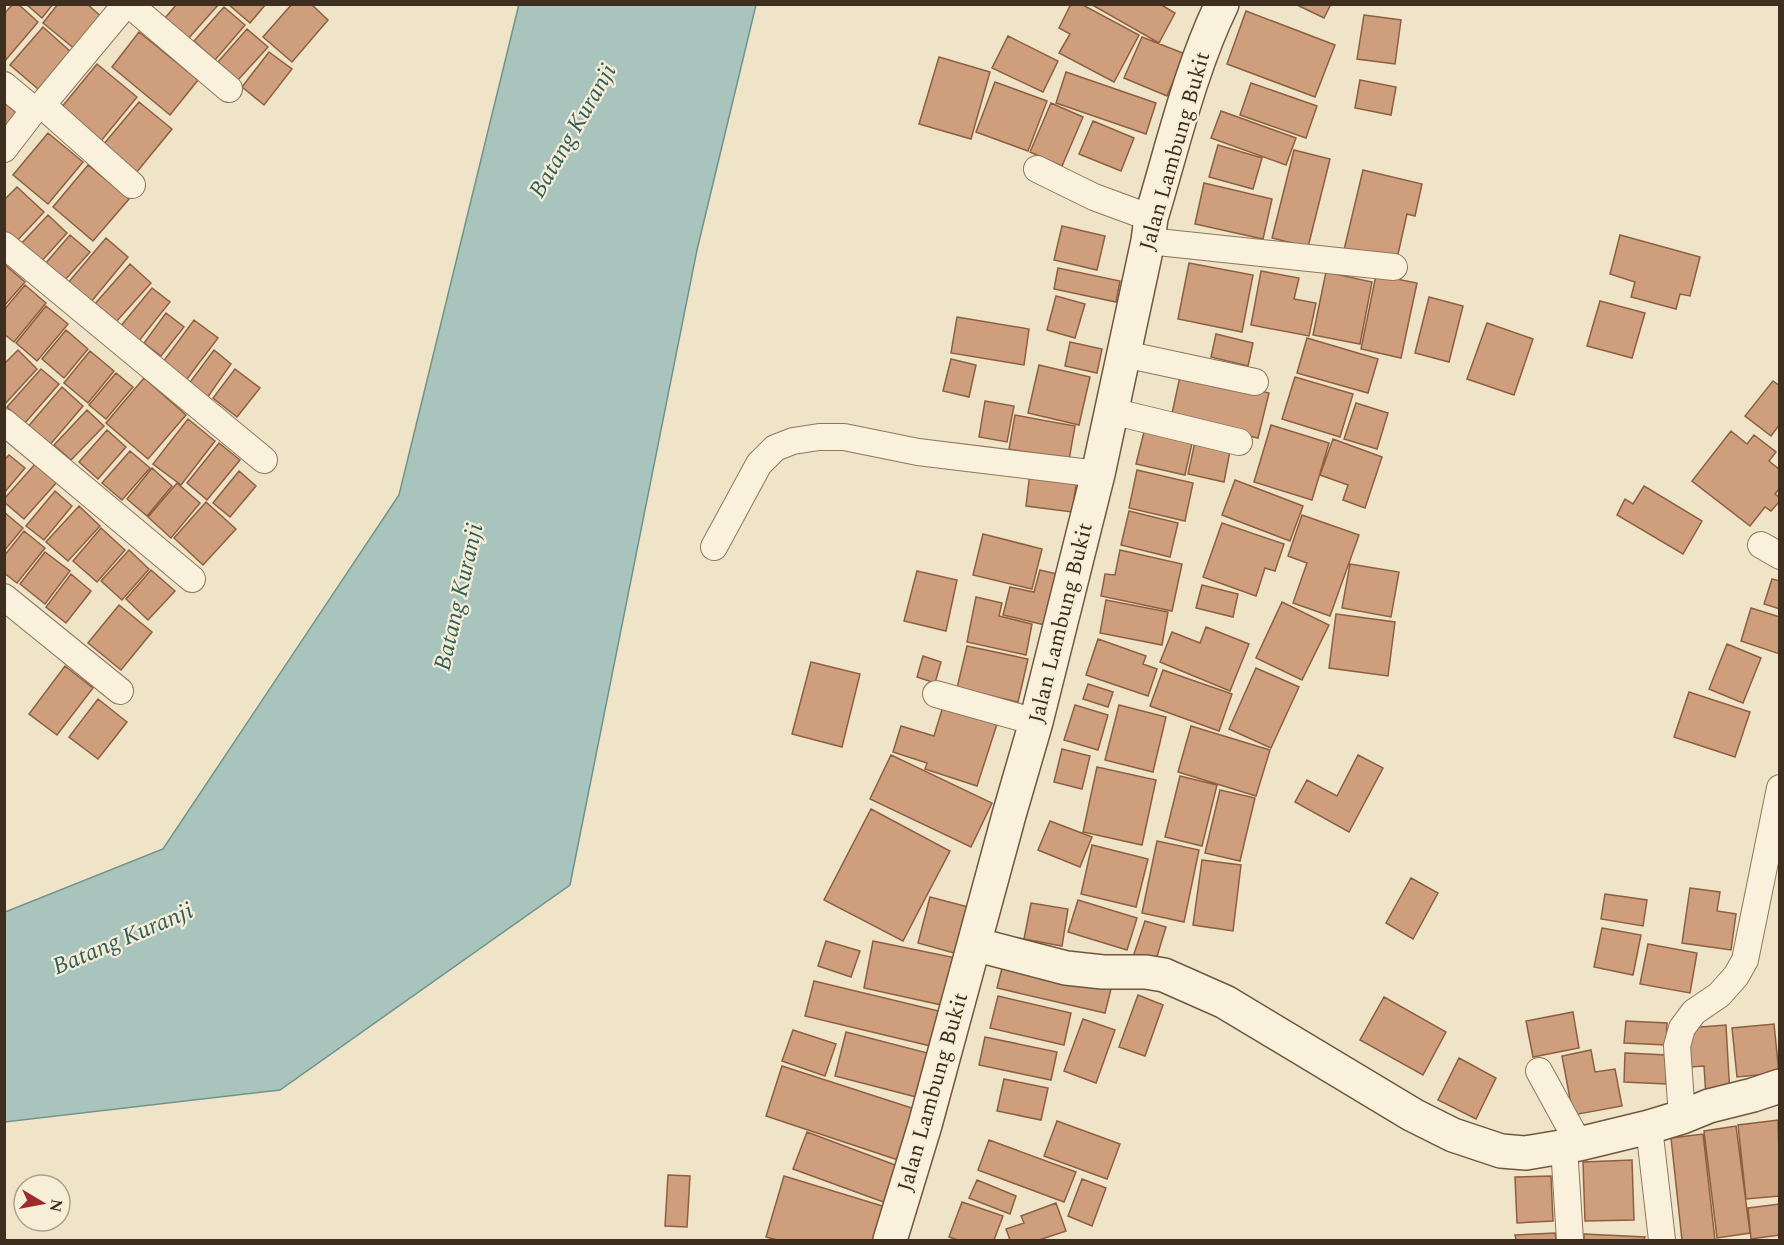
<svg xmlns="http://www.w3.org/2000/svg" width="1784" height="1245" font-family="Spectral,serif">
  <rect width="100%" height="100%" fill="#f0e4c8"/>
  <!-- water -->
  <path fill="#a9c4bc" stroke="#6f938a" stroke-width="1.5" d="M519,4L756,5L697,250L570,885L280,1090L5,1122V912L163,849L399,495Z"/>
  <!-- building -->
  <path fill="#cf9f7d" stroke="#8d5f41" stroke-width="1.5" d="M13,4H18L38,22L4,62V14Z
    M26,4H53L42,18Z
    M58,4H87L103,18L76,50L43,23Z
    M177,4H219L188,39L165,18Z
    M228,4H266L250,23Z
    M292,4H311L328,20L292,62L263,37Z
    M1071,4H1081L1139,35L1114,82L1059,53L1070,34L1059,28Z
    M1095,4H1160L1175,13L1159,43L1094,6Z
    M1295,4H1331L1324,18Z
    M224,7L245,25L215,60L194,41Z
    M1246,11L1335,45L1315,97L1227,64Z
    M1364,15L1401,20L1395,64L1357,59Z
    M43,27L71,52L38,89L10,65Z
    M247,29L268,47L238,80L218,62Z
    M139,32L198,80L170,115L112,67Z
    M1008,36L1058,61L1043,92L992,68Z
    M1142,37L1185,54L1167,96L1124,78Z
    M269,52L292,69L264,105L242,87Z
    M939,57L990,72L971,139L919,124Z
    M97,64L137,97L101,141L61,108Z
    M1066,72L1156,103L1146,134L1056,103Z
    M1360,80L1396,87L1391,115L1355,108Z
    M995,82L1047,101L1028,151L976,132Z
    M1251,83L1317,106L1306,138L1240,115Z
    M4,102L20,116L4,134Z
    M139,102L172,129L136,173L103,145Z
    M1051,103L1083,117L1062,166L1030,152Z
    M1221,111L1296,138L1286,165L1211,138Z
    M1093,121L1134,138L1121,171L1079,154Z
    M48,133L83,162L48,204L13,175Z
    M1218,145L1262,158L1253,189L1209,177Z
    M1294,150L1330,159L1308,247L1272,238Z
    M88,165L129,199L93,241L53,207Z
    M1363,170L1422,184L1415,216L1407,214L1396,263L1344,250Z
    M1204,183L1272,199L1263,239L1195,224Z
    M17,187L44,212L15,243L4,233V200Z
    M48,215L67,233L39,264L20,245Z
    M1062,226L1105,236L1097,270L1054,260Z
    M70,235L90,252L64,281L45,264Z
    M1620,235L1700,257L1690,296L1680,294L1676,309L1631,297L1635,282L1610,274Z
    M106,238L128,257L91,302L68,283Z
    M1189,263L1253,275L1242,332L1178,319Z
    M4,264L25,282L4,306Z
    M130,264L151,283L115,323L94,305Z
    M1058,268L1120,281L1116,302L1054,289Z
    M1261,271L1299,278L1294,299L1316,303L1309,336L1251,325Z
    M1326,272L1372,282L1360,344L1313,335Z
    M1376,275L1417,283L1401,358L1361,349Z
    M25,285L46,303L14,342L4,334V310Z
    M152,288L170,302L138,342L120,327Z
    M1056,296L1085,304L1075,338L1047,330Z
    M1429,297L1463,306L1449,362L1415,353Z
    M1600,301L1645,313L1632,358L1587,346Z
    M46,306L68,324L37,361L16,343Z
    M166,313L184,327L161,356L144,343Z
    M957,317L1029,329L1024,365L951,353Z
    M194,320L218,338L184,383L160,366Z
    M1487,323L1533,339L1514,395L1467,379Z
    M66,330L88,349L64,378L42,359Z
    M1216,334L1253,343L1248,366L1211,357Z
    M1307,338L1378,359L1368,393L1297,373Z
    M1070,342L1102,349L1097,373L1065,366Z
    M18,350L37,369L4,405V364Z
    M214,350L231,364L207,398L188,385Z
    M90,351L114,371L88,403L64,383Z
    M951,359L976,365L969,397L943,391Z
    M1039,365L1090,377L1079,425L1028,413Z
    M41,369L59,384L25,423L7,407Z
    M235,369L260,388L237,417L213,398Z
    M1181,372L1269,393L1258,438L1171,418Z
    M116,373L133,387L106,419L89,405Z
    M1295,377L1353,394L1340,437L1282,419Z
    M144,378L186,415L148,459L106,423Z
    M1773,381L1780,386V424L1771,436L1745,416Z
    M62,387L83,406L48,447L26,429Z
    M985,401L1014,406L1007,442L979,437Z
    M1356,403L1388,413L1377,449L1344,439Z
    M87,410L104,426L71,460L54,445Z
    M1015,415L1075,426L1069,460L1009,449Z
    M188,419L215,441L181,485L153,464Z
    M1146,424L1194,434L1185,475L1136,464Z
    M1271,425L1329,443L1312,500L1254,482Z
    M107,430L126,447L98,479L79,462Z
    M1731,431L1747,444L1754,435L1776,452L1769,461L1780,470V488L1775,494L1780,498V501L1771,511L1765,507L1750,526L1692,481Z
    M1196,437L1230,451L1224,482L1188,474Z
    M1333,439L1382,457L1365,508L1343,500L1348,485L1320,475Z
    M219,443L240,460L207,500L187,483Z
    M130,451L150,468L122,500L102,483Z
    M9,455L25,468L4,493V460Z
    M36,463L57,482L24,519L4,502V499Z
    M152,468L172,486L147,516L127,499Z
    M1137,470L1193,483L1185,521L1129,508Z
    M239,471L256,486L230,517L213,503Z
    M1030,472L1077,479L1072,512L1026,506Z
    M1235,480L1303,506L1290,541L1222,515Z
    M177,483L200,503L171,538L148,517Z
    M1644,486L1702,521L1683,554L1617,515L1625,499L1633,504Z
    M55,491L72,506L44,540L26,526Z
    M206,502L236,529L203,565L174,538Z
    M79,506L100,526L68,561L46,542Z
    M1129,511L1178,523L1170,557L1121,545Z
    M4,512L23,528L4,551Z
    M1302,515L1359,535L1330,616L1293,603L1307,563L1288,556Z
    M1222,523L1284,544L1275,571L1265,568L1256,596L1203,577Z
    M101,528L125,550L97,582L73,561Z
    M24,531L45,548L17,583L4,573V556Z
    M983,534L1042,549L1032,589L973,575Z
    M129,550L149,569L122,600L101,581Z
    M1120,550L1182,564L1172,611L1101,596L1105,574L1115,575Z
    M45,552L70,571L45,604L20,584Z
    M1350,564L1399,572L1391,617L1342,608Z
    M151,570L175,591L148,620L126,599Z
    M1040,570L1057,574L1045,625L1003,615L1010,587L1034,592Z
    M917,571L957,580L946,631L904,621Z
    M71,574L91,591L66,623L46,607Z
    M1772,579L1780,581V609L1764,604Z
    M1202,585L1238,594L1233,617L1196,608Z
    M976,597L1002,603L999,616L1032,624L1026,655L967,642Z
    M1106,600L1168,612L1162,645L1100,633Z
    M1282,602L1329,625L1302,680L1256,658Z
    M119,605L152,632L121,670L88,643Z
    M1751,608L1780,617V654L1741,641Z
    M1336,614L1395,622L1388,676L1329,668Z
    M1206,627L1249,644L1230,691L1160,662L1172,632L1200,643Z
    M1098,639L1146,656L1143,664L1157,669L1148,696L1086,675Z
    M1727,644L1761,658L1743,703L1709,689Z
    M967,646L1028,659L1018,702L957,688Z
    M923,656L941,662L935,683L917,677Z
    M811,662L860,674L842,747L792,734Z
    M65,666L93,688L57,735L29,714Z
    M1256,668L1299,687L1271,748L1229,729Z
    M1163,670L1232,694L1219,731L1150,706Z
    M1088,684L1113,692L1108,707L1083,699Z
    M1689,692L1750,712L1735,757L1674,737Z
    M98,699L127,722L98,759L69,737Z
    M944,703L998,721L977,786L925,769L927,763L893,752L901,726L934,736Z
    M1075,705L1108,715L1098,750L1064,740Z
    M1119,705L1166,717L1153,772L1105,760Z
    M1191,726L1270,750L1256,796L1178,772Z
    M1062,749L1090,756L1082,789L1054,782Z
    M891,755L992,803L971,847L870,799Z
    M1358,755L1383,768L1349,832L1295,802L1307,780L1337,796Z
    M1097,767L1156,780L1142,845L1083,832Z
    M1180,776L1217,785L1202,846L1165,837Z
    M1220,790L1255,798L1240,861L1205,853Z
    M871,809L950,851L903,941L824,900Z
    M1050,821L1092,837L1080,867L1038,850Z
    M1157,841L1199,850L1184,922L1142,913Z
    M1092,845L1148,859L1136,907L1081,894Z
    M1202,860L1241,865L1233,931L1193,925Z
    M1411,878L1438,893L1413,939L1386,923Z
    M1690,888L1720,892L1717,911L1736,914L1731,950L1682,943Z
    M1605,894L1647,900L1643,926L1601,919Z
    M930,897L976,909L965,956L918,943Z
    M1078,900L1137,918L1127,950L1068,932Z
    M1031,903L1068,909L1062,946L1024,939Z
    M1145,921L1166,927L1155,963L1133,957Z
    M1602,928L1641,935L1633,975L1594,967Z
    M826,941L860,951L851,977L818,966Z
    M873,941L956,958L946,1006L864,988Z
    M1648,944L1697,953L1690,993L1640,984Z
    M1003,964L1111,989L1105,1013L997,988Z
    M814,981L947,1013L939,1048L805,1016Z
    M1138,995L1163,1005L1145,1056L1119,1047Z
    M998,996L1071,1013L1064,1045L990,1028Z
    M1384,997L1446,1032L1423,1075L1360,1040Z
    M1573,1012L1579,1048L1533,1057L1526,1021Z
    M1083,1019L1115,1030L1096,1083L1064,1071Z
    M1626,1021L1667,1023L1666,1045L1624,1043Z
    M1774,1024L1779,1073L1737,1077L1732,1028Z
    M1726,1025L1730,1096L1706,1097L1704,1066L1690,1067L1687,1028Z
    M793,1030L836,1044L825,1076L782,1061Z
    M846,1032L935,1055L924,1099L835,1076Z
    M985,1037L1057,1052L1051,1080L979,1065Z
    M1591,1050L1595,1072L1615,1069L1622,1106L1573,1115L1562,1056Z
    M1625,1053L1667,1055L1666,1084L1624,1082Z
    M1459,1058L1496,1078L1476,1119L1438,1100Z
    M782,1066L921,1111L904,1162L766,1116Z
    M1004,1079L1048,1088L1041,1120L997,1111Z
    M1778,1120L1780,1196L1746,1199L1738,1125Z
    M1057,1121L1120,1144L1107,1179L1044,1156Z
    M1736,1126L1750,1233L1717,1238L1704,1131Z
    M807,1132L903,1168L889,1204L793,1169Z
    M1703,1134L1715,1240H1682L1671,1138Z
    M989,1140L1076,1172L1064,1202L978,1170Z
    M1632,1160L1634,1220L1585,1221L1583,1162Z
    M668,1175L690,1176L687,1227L665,1226Z
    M784,1176L889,1208L880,1240H777L766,1237Z
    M1551,1176L1553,1221L1517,1223L1515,1177Z
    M1082,1179L1106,1188L1092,1226L1068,1216Z
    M977,1180L1016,1196L1010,1214L969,1198Z
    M962,1202L1003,1216L994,1240H958L949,1237Z
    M1056,1203L1066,1231L1039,1240H1010L1006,1229L1024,1223L1021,1216Z
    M1780,1204V1235L1751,1239L1748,1208Z
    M1555,1233L1556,1240H1516L1515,1235Z
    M1584,1234L1645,1237L1644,1240H1584Z"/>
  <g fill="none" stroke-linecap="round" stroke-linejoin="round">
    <defs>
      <path id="street" d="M129,4L229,89
        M4,85L34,110
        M42,105L132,185
        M4,149L34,110L42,105L126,4
        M1037,169L1094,197L1151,218
        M1148,241L1394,267
        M4,245L264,460
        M1124,354L1255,382
        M1111,411L1239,442
        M4,422L192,579
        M1761,545L1780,556
        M714,547L759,464L775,448L793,441L819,437H844L918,452L1098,474
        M4,597L120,691
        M936,694L1036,722
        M1539,1071L1579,1144
        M1682,1117L1677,1046L1682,1028L1694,1012L1719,995L1736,976L1745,960L1780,788
        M1649,1127L1662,1240
        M1564,1147L1570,1240"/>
      <path id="secondary" d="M974,944L1066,968L1103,972H1146L1164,975L1225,1002L1413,1115L1453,1135L1501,1151L1526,1153L1579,1144L1649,1127L1682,1117L1709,1106L1753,1095L1780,1086
        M890,1240L925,1125L1009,815L1036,722L1098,474L1148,241L1151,218C1172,149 1190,70 1222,4"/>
    </defs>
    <!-- street casing -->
    <use href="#street" stroke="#8d765c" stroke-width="28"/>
    <!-- secondary casing -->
    <use href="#secondary" stroke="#6f573f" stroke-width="36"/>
    <!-- street -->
    <use href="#street" stroke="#faf1dc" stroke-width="26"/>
    <!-- secondary -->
    <use href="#secondary" stroke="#faf1dc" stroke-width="33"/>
  </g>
  <g text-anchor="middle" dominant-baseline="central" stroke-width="4.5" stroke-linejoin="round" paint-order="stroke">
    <!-- street labels -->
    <g font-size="22" fill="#3d2e20" stroke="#f7eed8">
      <text transform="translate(1175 151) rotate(-74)">Jalan Lambung Bukit</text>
      <text transform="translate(1061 623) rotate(-76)">Jalan Lambung Bukit</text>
      <text transform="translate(933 1092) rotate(-74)">Jalan Lambung Bukit</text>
    </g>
    <!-- water labels -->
    <g font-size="24" font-style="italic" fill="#2f5d5a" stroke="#f7eed8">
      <text transform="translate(573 131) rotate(-60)">Batang Kuranji</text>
      <text transform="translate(459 597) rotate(-77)">Batang Kuranji</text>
      <text transform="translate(123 939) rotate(-23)">Batang Kuranji</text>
    </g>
  </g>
  <!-- border -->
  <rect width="1784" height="1245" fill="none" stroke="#3d2e20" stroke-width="12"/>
  <!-- north arrow -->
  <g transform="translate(42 1203) rotate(100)"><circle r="28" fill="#f7eed8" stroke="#ada18e" stroke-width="1.5"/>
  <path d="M0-4.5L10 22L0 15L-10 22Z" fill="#9e2a2b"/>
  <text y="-9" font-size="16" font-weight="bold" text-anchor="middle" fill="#3d2e20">N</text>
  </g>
</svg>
